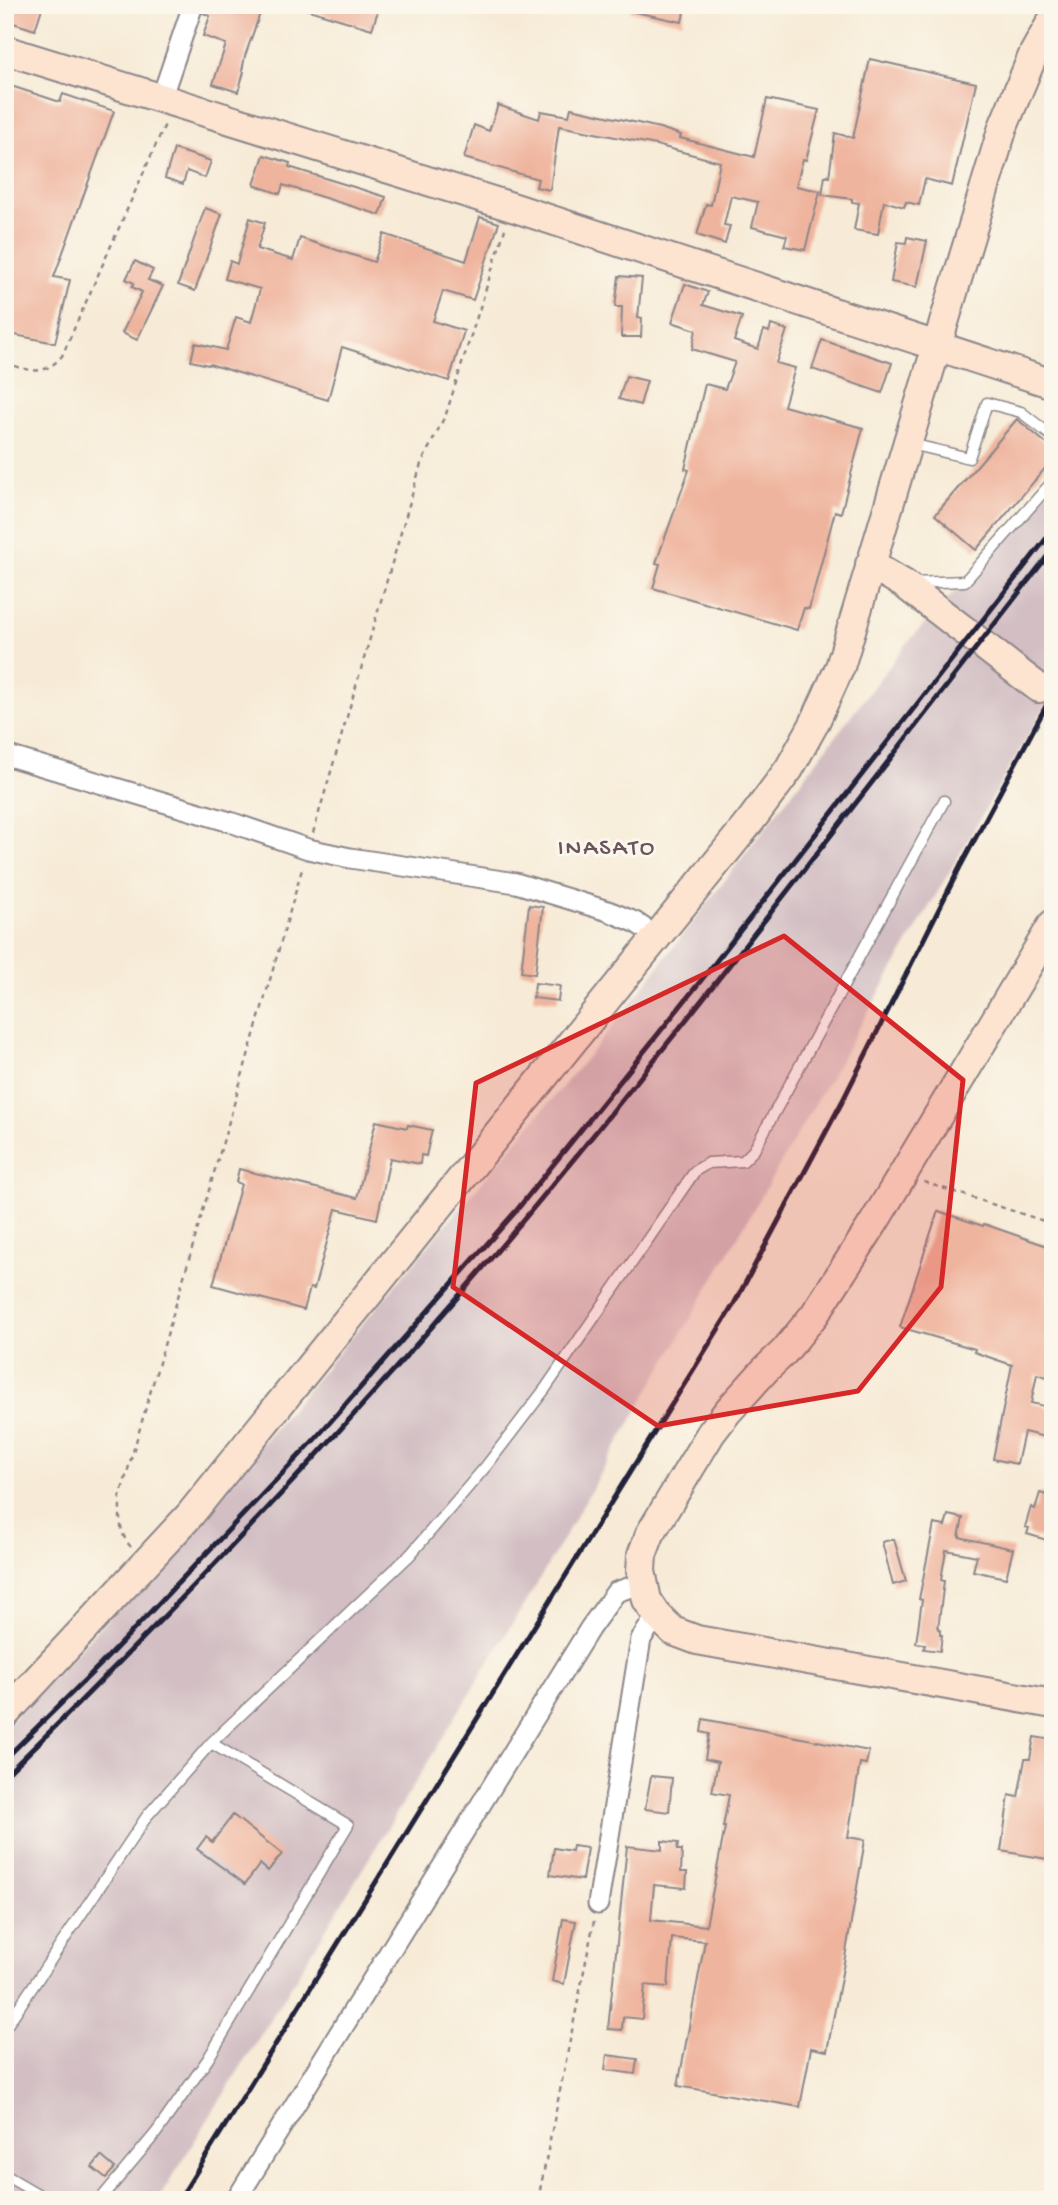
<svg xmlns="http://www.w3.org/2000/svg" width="1058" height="2205" font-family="'Gochi Hand',sans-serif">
  <rect width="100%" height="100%" fill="#fbf7ec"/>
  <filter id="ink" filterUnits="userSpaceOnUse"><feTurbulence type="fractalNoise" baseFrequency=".0143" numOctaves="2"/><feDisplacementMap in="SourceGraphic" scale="14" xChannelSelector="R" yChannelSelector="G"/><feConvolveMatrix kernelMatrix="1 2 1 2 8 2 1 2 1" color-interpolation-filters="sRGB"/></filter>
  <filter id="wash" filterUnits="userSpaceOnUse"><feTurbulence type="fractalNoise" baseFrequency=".00686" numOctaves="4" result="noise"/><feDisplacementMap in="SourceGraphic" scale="28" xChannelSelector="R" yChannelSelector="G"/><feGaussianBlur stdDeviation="1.57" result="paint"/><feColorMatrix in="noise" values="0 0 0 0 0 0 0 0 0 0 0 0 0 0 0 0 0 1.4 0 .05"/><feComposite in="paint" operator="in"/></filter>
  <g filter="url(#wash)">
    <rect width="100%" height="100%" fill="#f7ebd7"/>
    <!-- industrial -->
    <path fill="#d2bec3" d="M1053,486V693L542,1575L296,1978L158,2200H5V1727L159,1565L606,1035L908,642Z"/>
    <g id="blocks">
      <!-- building -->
      <path fill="#efb49d" d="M12,5H43L35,30L7,21Z
        M205,5H263L245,56L242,71L244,72L238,92L213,84L226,44L203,36L210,16L203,13Z
        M307,5H380L372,29L306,9Z
        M631,5H673L685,8L682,22L630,11Z
        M870,59L976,83L952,186L925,179L919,205L906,202L904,207L884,201L878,234L854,230L859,203L852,202V199L822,195L825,176L829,177L835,133L853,138Z
        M5,84L60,102L63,94L114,111L54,277L70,280L55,343L5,333Z
        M767,99L819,110L806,160L803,159L796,186L820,191L805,250L784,246L787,236L752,227L758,202L731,196L724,225L730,226L725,244L697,235L706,204L711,205L720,162L656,145L559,126L550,190L536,187L538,179L464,158L474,125L489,131L498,105L539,119L541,111L569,116L571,108L660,128L681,135L680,138L754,157Z
        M174,149L211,161L205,178L187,171L183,184L165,178Z
        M264,155L290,163L289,167L386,197L380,215L283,185L280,194L254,185Z
        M205,208L222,214L195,291L178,285Z
        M480,217L499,223L473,300L443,291L433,321L464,331L449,381L342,347L328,400L209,364L208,365L191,361L195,343L226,350L236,317L251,322L260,289L225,279L230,261L237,264L250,218L265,223L257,249L293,260L300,238L374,262L384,234L466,261Z
        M907,237L927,241L917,287L891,282L898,242L906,243Z
        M135,261L153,270L148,280L163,286L137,340L122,333L142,292L132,287L134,283L126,279Z
        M619,276L642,278L638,317L642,318L641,337H621L622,307H615Z
        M685,284L708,292L703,305L742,317L734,341L758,349L764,330L769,332L771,325L787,330L776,363L795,368L784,406L863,428L841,513L835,511L809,609L804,608L797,630L653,588L660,564L656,563L689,470L685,469L705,384L725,389L735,362L692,349L696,330L672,322Z
        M822,340L892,363L882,393L812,369Z
        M626,376L647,381L640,405L619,399Z
        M1017,419L1053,449V459L976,550L935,515Z
        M529,905L543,907L535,974L521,972Z
        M535,983L560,986L558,1001L533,998Z
        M376,1121L407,1128L408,1125L432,1130L426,1156L421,1155L420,1164L390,1158L377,1219L336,1209L314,1289L310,1288L304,1310L213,1285L241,1184L236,1182L239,1169L357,1198Z
        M938,1211L983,1226L984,1224L1053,1248V1379L1037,1374L1031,1403L1053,1408V1439L1024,1432L1017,1464L993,1459L1012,1365L974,1352L975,1349L900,1327Z
        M1040,1493L1053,1497V1542L1027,1534L1029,1528L1025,1527L1031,1507L1035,1509Z
        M948,1515L963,1518L959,1537L1013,1549L1006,1578L973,1571L977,1556L946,1550L941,1580L944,1581L938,1629L940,1630V1635H942L940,1651L924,1649L925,1644L916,1643L922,1600L919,1599L934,1524L945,1526Z
        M894,1539L906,1581L893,1585L882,1542Z
        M703,1719L869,1751L866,1764L860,1763L848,1837L865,1840L846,1952L827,2051L811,2048L800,2107L678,2086L705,1941L672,1938L668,1987L645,1985L642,2019L623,2017L622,2030L608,2029L627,1846L662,1850V1841L678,1843L677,1850H682L681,1872H687L686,1888L654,1885L651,1920L706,1926L725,1827H723L729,1795L712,1792L718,1762L705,1759L709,1734L701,1732Z
        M1034,1737L1053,1740V1760L1046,1802L1053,1803V1860L1001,1851L1009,1795L1018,1797L1025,1759H1030Z
        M651,1776L672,1778L669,1812L645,1809Z
        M233,1815L282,1854L268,1871L260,1864L245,1884L197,1849L206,1837L212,1842Z
        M573,1846L587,1848L582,1880L550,1875L554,1848L572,1851Z
        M563,1919L576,1921L564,1984L552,1981Z
        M607,2055L637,2059L635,2074L605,2070Z
        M101,2156L115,2168L106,2178L92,2167Z"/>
    </g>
  </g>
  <g filter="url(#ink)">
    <use href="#blocks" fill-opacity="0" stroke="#8c8689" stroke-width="2"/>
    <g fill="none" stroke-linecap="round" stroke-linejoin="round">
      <defs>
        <path id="lane" d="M911,444L969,458L987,403L1021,412L1053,437
          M913,583L965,581L1053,481
          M5,2028L147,1816L211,1743L410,1555L487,1465L545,1389L695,1171L708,1163L743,1161L754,1150L944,801
          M5,2175L48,2200
          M100,2200L156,2133L208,2059L348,1825L211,1743"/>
        <path id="street" d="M161,99L193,5
          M5,755L230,822L308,849L350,858L516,883L608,911L635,922L657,937
          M598,1904L641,1639L657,1615
          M236,2200L590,1628L616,1592L643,1583"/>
        <path id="secondary" d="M5,50L512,207L1053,384
          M870,564L904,584L1039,688
          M1053,924L873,1224L815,1314L784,1352L765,1370L728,1411L711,1433L650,1534L642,1555L641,1571L647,1600L657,1615L673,1631L697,1640L1053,1704
          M5,1714L189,1516L752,819L789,769L814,724L840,667L1003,127L1034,53L1053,19"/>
      </defs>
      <!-- lane casing -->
      <use href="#lane" stroke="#8c8689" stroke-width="13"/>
      <!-- street casing -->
      <use href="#street" stroke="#8c8689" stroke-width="23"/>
      <!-- secondary casing -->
      <use href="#secondary" stroke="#8c8689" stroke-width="32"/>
      <!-- path -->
      <path stroke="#8c8689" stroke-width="2.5" stroke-dasharray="5 5" stroke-linecap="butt" d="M5,363C29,370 43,378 62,356L166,122
        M313,833L421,464L446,414L505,229
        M924,1182L1053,1224
        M131,1547C118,1533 120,1516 120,1497L303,866
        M538,2200L594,1921"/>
      <!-- lane -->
      <use href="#lane" stroke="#fff" stroke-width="10"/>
      <!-- street -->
      <use href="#street" stroke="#fff" stroke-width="19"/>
      <!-- secondary -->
      <use href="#secondary" stroke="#fde4d1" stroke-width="28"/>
      <!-- rail -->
      <path stroke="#22223b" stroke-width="5" d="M5,1759L100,1665L315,1439L516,1211L707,973L1053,530
        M5,1776C187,1598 362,1413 525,1218C707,1000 878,773 1053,549
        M179,2200L734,1304L842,1102L961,865L1053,693"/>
    </g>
  </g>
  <!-- marked area -->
  <path fill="#d62828" fill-opacity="0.2" stroke="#d62828" stroke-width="5" stroke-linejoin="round" d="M784,936L963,1080L941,1287L858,1391L658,1426L453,1287L476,1083Z"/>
  <g text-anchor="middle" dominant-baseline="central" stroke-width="6" stroke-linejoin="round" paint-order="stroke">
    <!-- quarter labels -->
    <g font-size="24" letter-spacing="2" fill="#6a555d" stroke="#fbf7ec">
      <text x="607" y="849">INASATO</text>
    </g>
  </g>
  <!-- margin -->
  <rect width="1058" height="2205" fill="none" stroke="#fbf7ec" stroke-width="28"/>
</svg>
